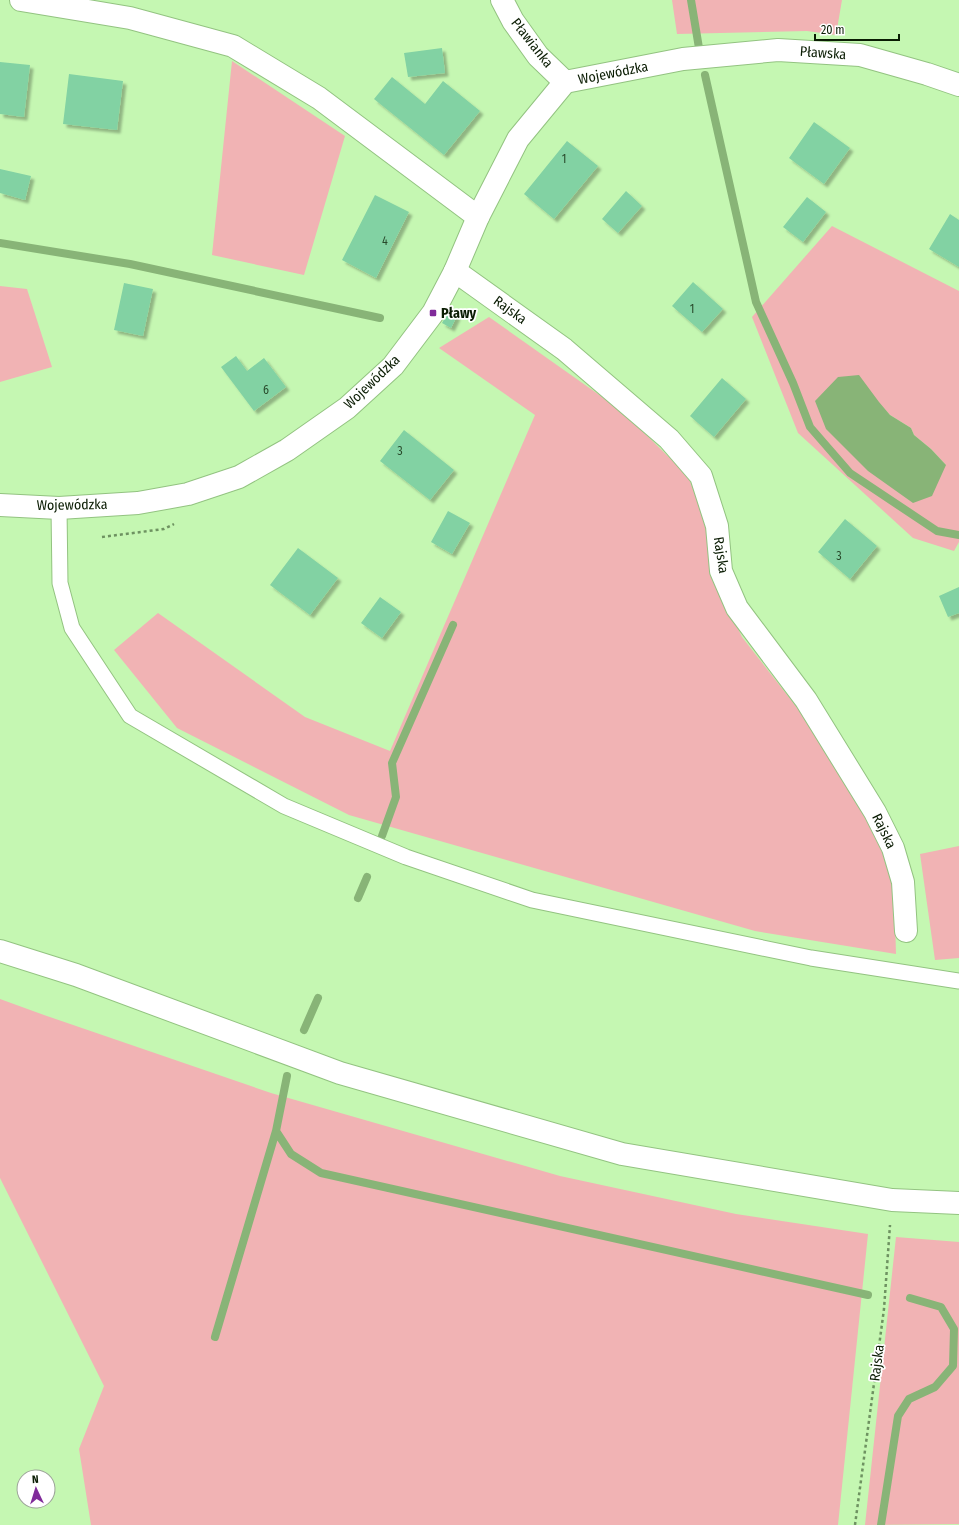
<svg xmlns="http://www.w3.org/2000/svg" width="959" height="1525" font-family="'Fira Sans Condensed',sans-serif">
  <defs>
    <filter id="shadow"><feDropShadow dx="3.5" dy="3.5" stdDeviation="1" flood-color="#0004"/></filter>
  </defs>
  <rect width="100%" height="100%" fill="#c5f7b2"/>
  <!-- green -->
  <path fill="#f1b3b4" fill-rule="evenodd" d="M672,0H842L836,35L807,31L677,34Z
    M232,61L345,136L304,275L212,255Z
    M832,226L959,291V542L954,551L913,538L798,433L752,317ZM838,377L879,403L890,415L911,428L914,435L931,449L946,465Z
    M0,286L27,289L52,367L0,382Z
    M489,317L622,411L688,476L709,532L718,587L742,637L823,741L884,847L894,884L896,954L755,931L349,815L177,728L114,650L158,613L305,717L390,751L535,415L439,348Z
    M959,846V958L935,960L920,854Z
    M0,999L44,1015L271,1093L560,1176L736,1214L868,1234L838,1525H91L79,1449L104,1386L0,1178Z
    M896,1237L959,1242V1524L865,1525Z"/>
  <!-- water -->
  <path fill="#88b477" d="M859,375L879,402L890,415L911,428L914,435L931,449L946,465L932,496L913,503L868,471L826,429L815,401L838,377Z"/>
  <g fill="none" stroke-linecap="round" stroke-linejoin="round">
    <!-- stream -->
    <path stroke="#88b477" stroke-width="8" d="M691,0L699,48
      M705,75L756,302L793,383L810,427L850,473L937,531L959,535
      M0,243L130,264L380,318
      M382,836L396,797L392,763L453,625
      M358,898L367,877
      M304,1030L318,998
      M287,1076L276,1131L291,1154L321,1173L868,1295
      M215,1337L276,1131
      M881,1525L898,1416L909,1399L935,1387L953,1366L954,1329L941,1307L910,1298"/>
  </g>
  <!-- building -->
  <path fill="#82d2a3" filter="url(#shadow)" d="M442,48L445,73L408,77L404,53Z
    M0,62L30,65L24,117L0,114Z
    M69,74L123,81L117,130L63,124Z
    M392,77L425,104L443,81L480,111L444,155L374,99Z
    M814,122L850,148L824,184L789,158Z
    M567,141L598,166L554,219L524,194Z
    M0,169L31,176L25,200L0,193Z
    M626,191L642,206L618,233L602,219Z
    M375,195L409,212L376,278L342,260Z
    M807,197L826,212L803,242L783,227Z
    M950,214L959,220V267L929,249Z
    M693,282L723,309L702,332L672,306Z
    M124,283L153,289L143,336L114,330Z
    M449,311L457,316L451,328L442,323Z
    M236,356L247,371L264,358L286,387L254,411L221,367Z
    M722,378L746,399L714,437L690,416Z
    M404,430L454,470L430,500L380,461Z
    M448,511L470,523L452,554L431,542Z
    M845,519L877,546L850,579L818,552Z
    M298,548L338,578L310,615L270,585Z
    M959,587V613L948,617L939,596Z
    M380,597L401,612L382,638L361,623Z"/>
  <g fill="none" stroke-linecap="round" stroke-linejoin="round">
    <defs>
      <path id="lane" d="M59,508L60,583L72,628L130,716L284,806L406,857L532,900L811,958L959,981"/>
      <path id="street" d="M21,0L130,18L233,46L319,98L478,217
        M502,0L513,21L538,56L565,82
        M455,271L564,349L669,439L701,476L717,526L721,571L737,608L806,700L875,812L893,848L903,882L906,931
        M0,951L76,975L340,1073L622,1154L892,1200L959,1203"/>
      <path id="secondary" d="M0,505L59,508L138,503L188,494L239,477L287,450L347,408L393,366L433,313L455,271L478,217L518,139L565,82L683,59L778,50L860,55L927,74L959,85"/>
    </defs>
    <!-- lane casing -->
    <use href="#lane" stroke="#93c381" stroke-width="17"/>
    <!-- street casing -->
    <use href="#street" stroke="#93c381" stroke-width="24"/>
    <!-- secondary casing -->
    <use href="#secondary" stroke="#93c381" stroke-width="24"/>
    <!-- path -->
    <path stroke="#6e9261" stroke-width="2.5" stroke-dasharray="3 3" stroke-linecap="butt" d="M102,537L164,529L174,524
      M855,1525L884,1309L890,1225"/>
    <!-- lane -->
    <use href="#lane" stroke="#fff" stroke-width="15"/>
    <!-- street -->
    <use href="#street" stroke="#fff" stroke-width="22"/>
    <!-- secondary -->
    <use href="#secondary" stroke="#fff" stroke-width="22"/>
  </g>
  <!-- markers -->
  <rect fill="#802b9a" stroke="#fff" stroke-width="1.5" x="429" y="309" width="8" height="8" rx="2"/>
  <g text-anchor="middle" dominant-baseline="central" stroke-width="3.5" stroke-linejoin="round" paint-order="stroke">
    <!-- number labels -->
    <g font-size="12" fill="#284a2b">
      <text x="564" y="159">1</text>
      <text x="385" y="241">4</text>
      <text x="692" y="309">1</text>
      <text x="266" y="390">6</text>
      <text x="400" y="451">3</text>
      <text x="839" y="556">3</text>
    </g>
    <!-- street labels -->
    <g font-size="14" fill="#0a1c03" stroke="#fff">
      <text transform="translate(532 43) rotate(52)">Pławianka</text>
      <text transform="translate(823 53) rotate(4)">Pławska</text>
      <text transform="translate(613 73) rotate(-11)">Wojewódzka</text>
      <text transform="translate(510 310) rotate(36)">Rajska</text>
      <text transform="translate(372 382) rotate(-44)">Wojewódzka</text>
      <text transform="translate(72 505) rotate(-1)">Wojewódzka</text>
      <text transform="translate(721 555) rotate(81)">Rajska</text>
      <text transform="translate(884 831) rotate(64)">Rajska</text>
      <text transform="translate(877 1363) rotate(-83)">Rajska</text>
    </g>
    <!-- poi labels -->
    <g font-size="14" font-weight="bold" fill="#0a1c03" stroke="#fff" text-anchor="start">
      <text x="441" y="313">Pławy</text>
    </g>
  </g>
  <!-- north arrow -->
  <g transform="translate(36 1489) rotate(356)"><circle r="19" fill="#ffffff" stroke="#9da49a"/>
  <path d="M0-3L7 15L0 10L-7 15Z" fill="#802b9a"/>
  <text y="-6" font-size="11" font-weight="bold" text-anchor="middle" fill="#0a1c03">N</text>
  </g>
  <!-- scale -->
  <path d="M815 34v6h84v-6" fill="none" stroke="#0a1c03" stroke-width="2"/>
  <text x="821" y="34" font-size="12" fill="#0a1c03" stroke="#ffffff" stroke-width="3" paint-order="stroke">20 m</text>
</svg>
